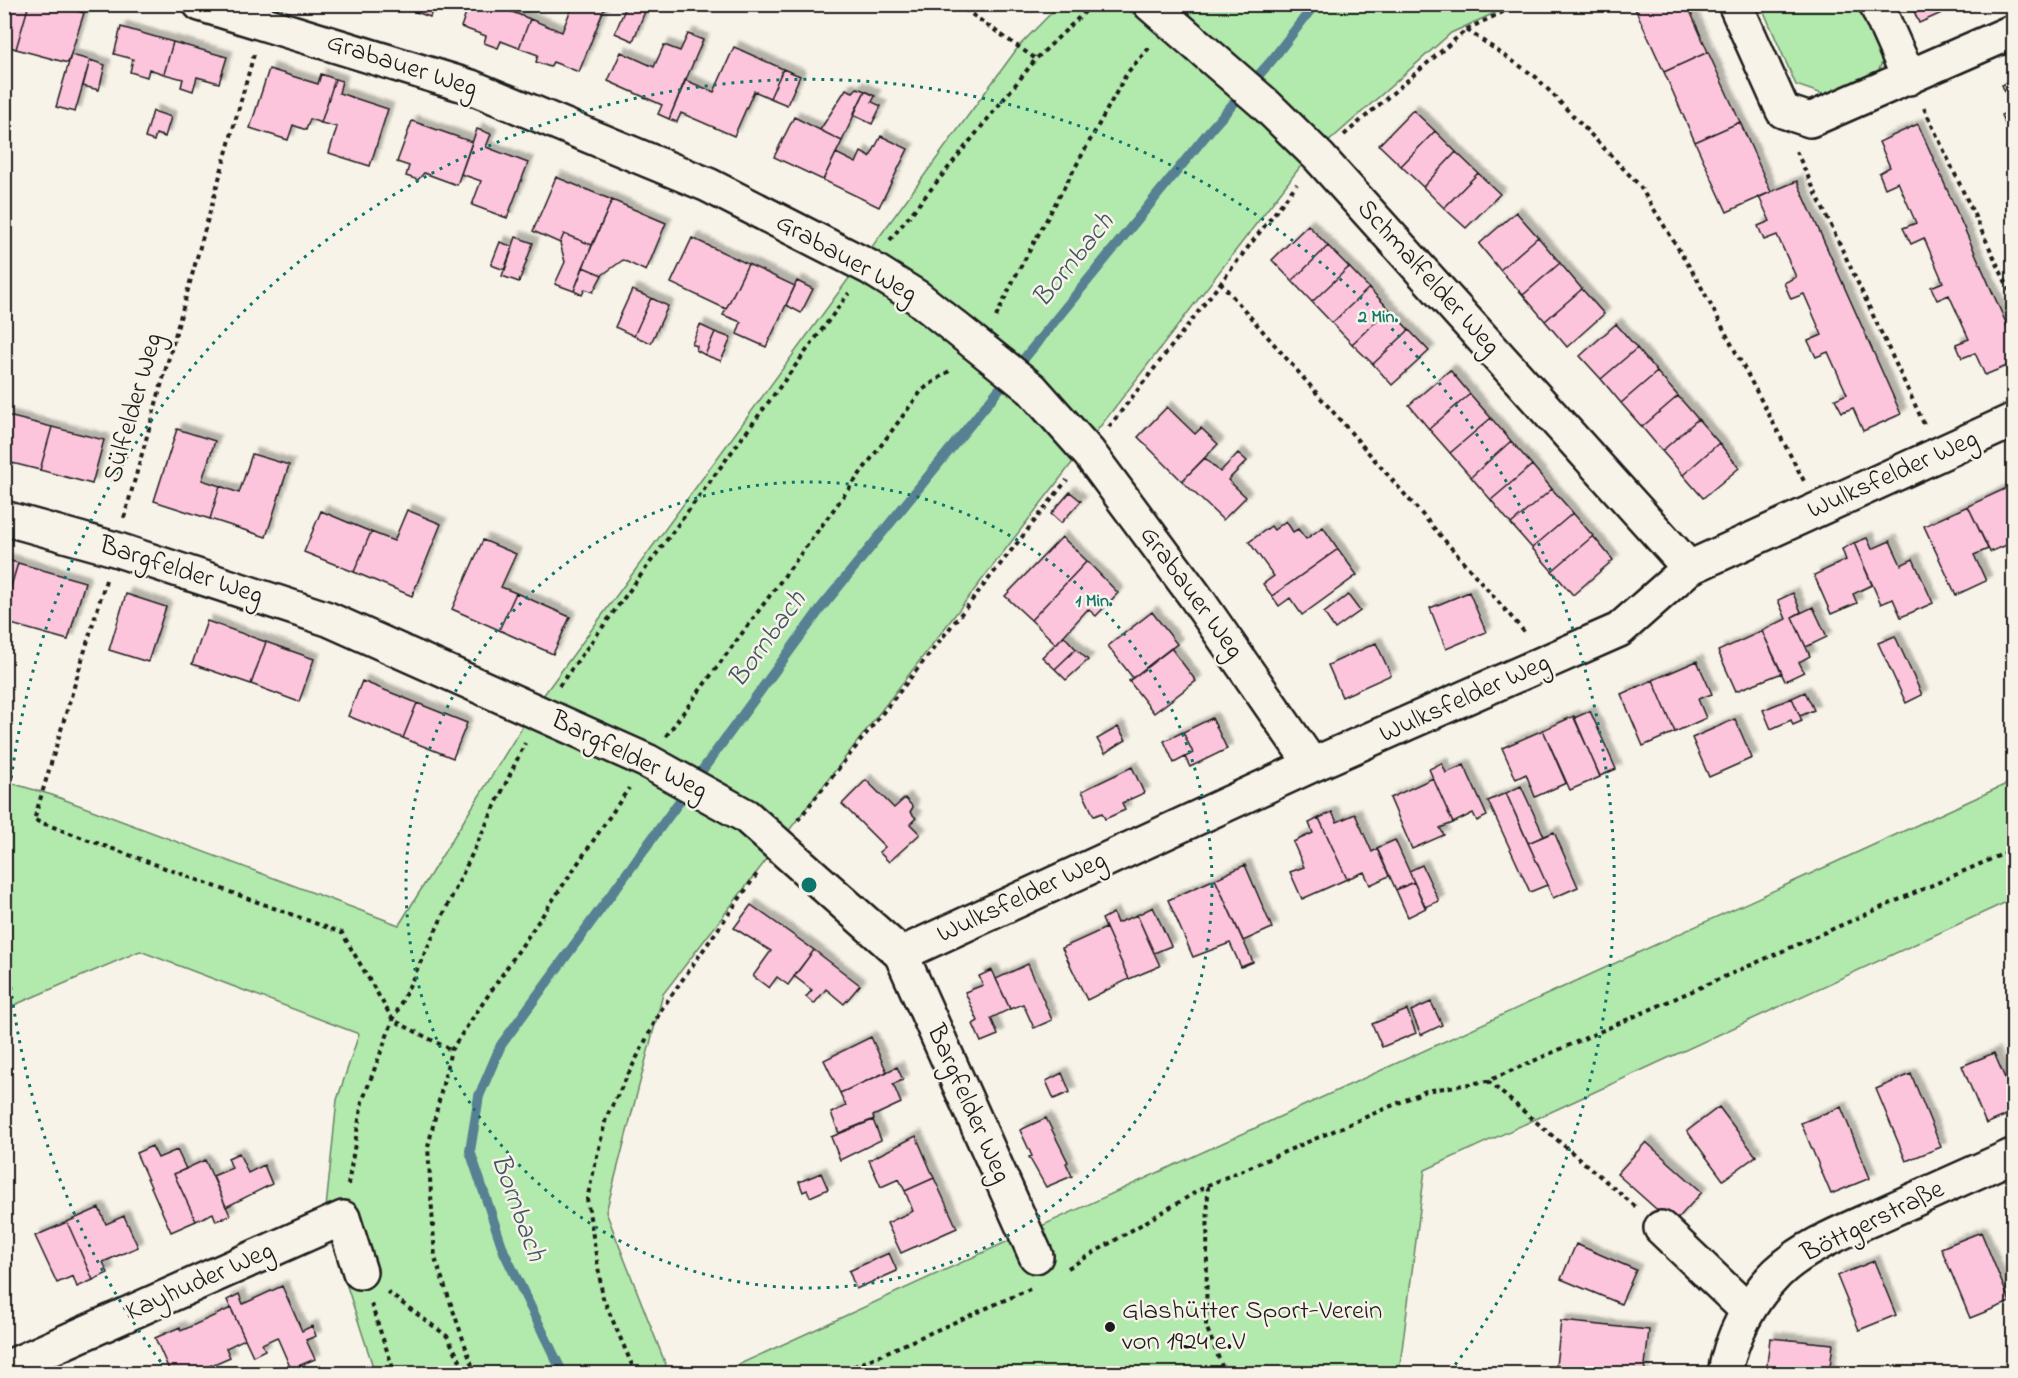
<svg xmlns="http://www.w3.org/2000/svg" width="2018" height="1378" font-family="'Indie Flower',sans-serif">
  <defs>
    <filter id="shadow"><feDropShadow dx="5.5" dy="-5.5" stdDeviation="1.5" flood-color="#0004"/></filter>
  </defs>
  <rect width="100%" height="100%" fill="#f7f3e8"/>
  <filter id="ink" filterUnits="userSpaceOnUse"><feTurbulence type="fractalNoise" baseFrequency=".0167" numOctaves="2"/><feDisplacementMap in="SourceGraphic" scale="12" xChannelSelector="R" yChannelSelector="G"/><feConvolveMatrix kernelMatrix="1 2 1 2 8 2 1 2 1" color-interpolation-filters="sRGB"/></filter>
  <g filter="url(#ink)">
    <!-- green -->
    <path fill="#b2e9ac" stroke="#678264" stroke-width="1.5" d="M1143,4L1512,5L1451,33L1300,167L663,994L606,1212L669,1373H375L325,1218L337,1100L359,1034L140,951L5,1009L4,781L52,795L399,925L532,711L1019,46L1059,5H1121L1134,14Z
      M1761,5H1863L1885,55L1876,77L1831,97L1796,85Z
      M2013,781V899L1425,1170L1399,1373L718,1374Z"/>
    <g fill="none" stroke-linecap="round" stroke-linejoin="round">
      <!-- stream -->
      <path stroke="#598093" stroke-width="10" d="M563,1374L504,1252L470,1151L479,1096L501,1045L821,608L1211,129L1272,60L1315,4"/>
    </g>
    <!-- building -->
    <path fill="#fdc5dc" stroke="#1c1c1c" stroke-width="1.5" filter="url(#shadow)" d="M4,4H29L16,49L4,45Z
      M29,4H54L84,13L68,63L16,49Z
      M394,4H434L430,17Z
      M469,4H503L502,8L530,19L519,48L501,41L498,48L484,43L486,36L461,27Z
      M573,4H606L579,72L553,62L550,67L536,62L538,55L519,48L530,19L562,32Z
      M627,4H648L633,41L615,33Z
      M1633,4H1687L1708,52L1664,72Z
      M1911,4H1962L1919,23Z
      M121,27L173,42L164,74L149,69L147,77L130,72L133,59L114,54Z
      M688,34L703,40L669,119L658,114L662,105L608,81L621,52L654,67L664,45L680,51Z
      M173,42L227,57L219,83L197,77L193,91L181,87L183,79L164,74Z
      M734,47L783,69L770,98L754,91L734,136L681,113L677,122L669,119L685,80L714,92Z
      M1708,52L1740,122L1695,142L1664,72Z
      M71,55L90,60L75,112L56,107Z
      M90,60L105,65L99,90L83,86Z
      M269,69L318,84L321,74L335,79L321,123L310,119L306,130L293,125L288,140L250,128Z
      M783,69L800,76L787,105L770,98Z
      M335,79L342,81L339,93L388,109L370,166L329,153L337,127L321,123Z
      M2014,80V125L2007,128L2001,115L2012,110L2002,85Z
      M857,88L865,91L842,141L820,130L846,89L853,92Z
      M865,91L875,96L872,102L881,106L872,124L853,115Z
      M1413,110L1435,131L1401,166L1379,145Z
      M153,111L171,117L165,137L156,134L154,141L145,138Z
      M794,117L842,141L823,180L774,157Z
      M412,121L472,142L457,185L424,173L418,180L406,176L409,166L397,162Z
      M1740,122L1771,192L1727,212L1695,142Z
      M1918,124L2014,341V363L1985,375L1975,353L1962,358L1956,344L1969,339L1949,295L1937,300L1931,287L1943,282L1924,238L1911,244L1903,228L1916,223L1898,182L1885,188L1879,173L1890,167L1879,142Z
      M477,129L491,134L486,147L528,163L507,218L472,205L481,181L461,174Z
      M1435,131L1456,152L1423,187L1401,166Z
      M881,136L908,149L879,207L823,180L836,153L856,163L861,152L870,157Z
      M1456,152L1478,173L1444,208L1423,187Z
      M1478,173L1500,194L1466,228L1444,208Z
      M556,177L612,200L592,245L564,234L560,243L533,231Z
      M1797,181L1901,414L1863,431L1853,408L1842,412L1835,399L1847,394L1828,352L1816,357L1808,341L1822,335L1804,294L1791,299L1784,283L1796,277L1777,235L1764,240L1758,226L1770,221L1759,197Z
      M612,200L666,223L646,271L623,260L602,275L583,267Z
      M1516,212L1538,237L1500,270L1479,244Z
      M1308,225L1328,246L1292,281L1272,260Z
      M564,234L592,245L574,291L555,284L565,262L560,243Z
      M516,237L533,243L519,282L502,276Z
      M1538,237L1560,263L1523,295L1500,270Z
      M692,238L748,264L726,309L671,283Z
      M500,242L513,247L505,270L491,265Z
      M1328,246L1349,267L1312,302L1292,281Z
      M1560,263L1582,289L1545,321L1523,295Z
      M748,264L795,286L766,347L737,334L741,322L723,315Z
      M583,267L602,275L593,292L585,289L582,295L574,291Z
      M1349,267L1369,288L1332,323L1312,302Z
      M797,281L813,289L801,313L786,305Z
      M1369,288L1389,309L1352,344L1332,323Z
      M1582,289L1604,314L1567,347L1545,321Z
      M632,290L651,298L634,336L615,327Z
      M651,298L668,306L651,343L634,336Z
      M1389,309L1409,330L1373,364L1352,344Z
      M1616,324L1637,348L1601,379L1580,356Z
      M700,325L715,332L705,355L696,350L697,346L692,344Z
      M1409,330L1429,351L1392,385L1373,364Z
      M715,332L731,338L721,361L705,355Z
      M1637,348L1657,372L1621,403L1601,379Z
      M1450,370L1470,394L1429,429L1409,405Z
      M1657,372L1678,396L1642,427L1621,403Z
      M1470,394L1491,418L1450,453L1429,429Z
      M1678,396L1698,419L1662,451L1642,427Z
      M1167,407L1195,434L1201,428L1218,444L1182,481L1138,437Z
      M4,415L52,427L40,470L4,461Z
      M1491,418L1511,441L1471,477L1450,453Z
      M1698,419L1719,443L1683,475L1662,451Z
      M52,427L104,440L92,484L40,470Z
      M177,429L215,441L202,480L220,486L210,519L154,501Z
      M1511,441L1532,465L1491,500L1471,477Z
      M1719,443L1739,468L1703,498L1683,475Z
      M1238,453L1247,461L1228,480L1246,497L1223,520L1182,481L1205,458L1220,472Z
      M252,454L289,465L266,537L210,519L220,486L239,493Z
      M1532,465L1552,489L1511,524L1491,500Z
      M2011,486L2014,492V542L1990,552L1968,506Z
      M1552,489L1573,513L1532,548L1511,524Z
      M1070,492L1081,501L1061,523L1051,514Z
      M1968,506L1988,549L1974,555L1986,581L1956,595L1924,526Z
      M407,510L441,524L412,596L354,572L371,532L394,541Z
      M321,511L371,532L354,572L304,552Z
      M1573,513L1593,536L1552,571L1532,548Z
      M1286,521L1293,532L1298,529L1306,539L1323,527L1338,549L1272,596L1263,584L1274,576L1249,542L1271,526L1274,530Z
      M1593,536L1613,560L1573,595L1552,571Z
      M1062,537L1087,561L1031,620L1005,596Z
      M1867,538L1872,549L1890,541L1901,565L1913,559L1933,603L1901,617L1893,599L1881,604L1854,543Z
      M483,540L516,554L501,587L516,593L499,630L452,609Z
      M1854,543L1872,585L1853,594L1857,603L1831,614L1814,575L1846,560L1842,549Z
      M1338,549L1357,575L1302,615L1290,598L1279,606L1272,596Z
      M4,559L18,563L4,610Z
      M1087,561L1118,593L1096,616L1088,609L1056,644L1031,620Z
      M18,563L85,582L68,640L4,622V610Z
      M1469,592L1486,632L1446,649L1430,608Z
      M516,593L570,617L553,654L499,630Z
      M1793,593L1801,612L1792,617L1810,656L1799,662L1804,672L1785,681L1762,631L1786,619L1778,600Z
      M126,594L166,607L148,662L109,650Z
      M1348,595L1360,611L1335,629L1324,613Z
      M1813,607L1827,637L1806,647L1792,617Z
      M1152,612L1177,644L1133,678L1108,646Z
      M207,621L266,642L251,684L192,664Z
      M1762,631L1782,673L1736,691L1718,651Z
      M1064,636L1076,649L1055,669L1042,657Z
      M1895,636L1922,695L1906,703L1878,643Z
      M266,642L314,659L299,702L251,684Z
      M1376,643L1391,675L1342,697L1328,665Z
      M1171,648L1196,681L1154,713L1129,681Z
      M1076,649L1088,660L1066,680L1055,669Z
      M1697,661L1712,694L1698,699L1706,718L1675,732L1653,680Z
      M1653,680L1675,732L1643,746L1621,694Z
      M362,681L417,703L403,738L348,716Z
      M1805,692L1814,710L1800,716L1792,698Z
      M1792,698L1802,721L1793,725L1791,720L1771,729L1763,710Z
      M417,703L467,723L453,758L403,738Z
      M1590,711L1616,769L1600,776L1574,718Z
      M1574,716L1600,777L1570,790L1543,730Z
      M1212,718L1227,749L1190,767L1185,757L1193,753L1183,732Z
      M1735,719L1752,758L1709,777L1692,738Z
      M1118,727L1126,740L1105,753L1097,739Z
      M1543,730L1566,783L1535,797L1526,774L1516,779L1502,748Z
      M1183,732L1193,753L1174,763L1164,741Z
      M1442,763L1446,773L1464,765L1487,816L1477,821L1473,813L1453,823L1429,769Z
      M1132,767L1144,793L1122,803L1125,810L1105,819L1102,813L1094,816L1082,791Z
      M1433,778L1453,823L1440,828L1444,835L1412,849L1390,798Z
      M866,780L894,808L905,798L913,807L910,812L916,818L910,824L920,834L889,862L879,852L885,847L842,804Z
      M1521,786L1544,836L1528,843L1506,793Z
      M1506,793L1547,885L1530,892L1488,801Z
      M1332,812L1337,822L1355,814L1372,852L1377,849L1389,876L1370,885L1364,872L1347,879L1319,818Z
      M1319,818L1347,879L1302,899L1290,872L1304,867L1293,842L1313,833L1309,823Z
      M1554,832L1578,887L1553,898L1528,843Z
      M1395,840L1414,882L1396,890L1377,848Z
      M1245,865L1272,928L1243,941L1215,879Z
      M1422,865L1439,901L1425,907L1409,871Z
      M1215,879L1253,962L1241,967L1230,943L1193,957L1168,900Z
      M1414,882L1426,908L1408,917L1396,890Z
      M751,905L814,950L788,985L777,977L769,988L753,976L771,951L734,928Z
      M1153,907L1171,946L1154,953L1137,915Z
      M1113,913L1117,923L1137,915L1160,966L1129,979L1102,919Z
      M1106,928L1129,979L1087,1000L1062,948Z
      M814,950L860,985L844,1004L826,989L814,1004L806,997L812,990L794,976Z
      M1028,964L1052,1020L1034,1028L1023,1004L1010,1009L996,979Z
      M992,970L1010,1009L991,1018L998,1035L981,1042L973,1024L978,1021L965,992L983,985L979,976Z
      M1431,1002L1442,1025L1421,1035L1411,1011Z
      M1407,1010L1416,1033L1382,1047L1372,1024Z
      M871,1037L887,1072L840,1093L824,1060Z
      M1994,1053L2014,1099V1112L1986,1124L1962,1066Z
      M897,1067L903,1080L893,1084L901,1103L873,1116L874,1119L839,1133L831,1113L846,1106L840,1093Z
      M1062,1073L1070,1092L1054,1099L1046,1081Z
      M1911,1074L1941,1147L1906,1161L1876,1089Z
      M1719,1107L1756,1156L1723,1180L1687,1131Z
      M1841,1107L1870,1178L1831,1194L1801,1123Z
      M1046,1118L1068,1162L1066,1163L1072,1176L1046,1187L1029,1157L1032,1156L1020,1130Z
      M873,1120L881,1140L840,1160L831,1137Z
      M916,1136L934,1178L905,1191L899,1179L881,1187L869,1160Z
      M1646,1142L1702,1192L1673,1224L1617,1174Z
      M152,1146L158,1158L177,1150L186,1169L174,1174L196,1221L171,1232L136,1153Z
      M239,1153L248,1173L264,1165L272,1184L226,1207L213,1176L232,1168L228,1158Z
      M205,1160L230,1215L216,1221L213,1213L196,1221L174,1174Z
      M821,1173L828,1189L810,1197L807,1190L803,1192L799,1182Z
      M934,1178L957,1228L901,1253L887,1223L913,1211L905,1191Z
      M99,1208L106,1224L124,1216L138,1247L103,1262L108,1273L93,1280L67,1222Z
      M67,1222L93,1280L77,1287L73,1276L57,1283L35,1236Z
      M1981,1232L2010,1302L1970,1318L1941,1248Z
      M1576,1244L1636,1270L1621,1304L1561,1279Z
      M889,1253L897,1271L856,1289L849,1271Z
      M1874,1261L1896,1315L1859,1330L1837,1276Z
      M282,1286L302,1331L312,1326L316,1336L306,1340L315,1359L291,1369L277,1337L262,1344L265,1350L253,1356L227,1300L239,1294L243,1304Z
      M231,1308L245,1339L226,1348L230,1357L200,1370L202,1374H171L155,1338L180,1327L181,1331Z
      M1561,1321L1649,1330L1644,1374L1556,1366Z
      M1770,1338L1833,1344L1829,1374H1766Z"/>
    <g fill="none" stroke-linecap="round" stroke-linejoin="round">
      <defs>
        <path id="street" d="M200,4L471,87L708,185L869,267L917,297L1032,389L1089,453L1195,596L1312,765
          M1150,4L1264,103L1319,157L1689,568
          M1735,4L1783,111L1810,120L2014,31
          M1876,4L1909,78
          M4,518L115,549L328,619L647,761L746,816L901,954L1036,1256
          M901,954L1312,765L1619,630L1689,568L2014,420
          M1661,1228L1748,1311
          M4,1369L343,1218L360,1272
          M1725,1374C1730,1338 1751,1299 1777,1273C1805,1246 1845,1231 1880,1215C1925,1195 1969,1175 2014,1155"/>
      </defs>
      <!-- street casing -->
      <use href="#street" stroke="#1c1c1c" stroke-width="38"/>
      <!-- path -->
      <path stroke="#1c1c1c" stroke-width="4" stroke-dasharray="4.5 4.5" stroke-linecap="butt" d="M957,4L1036,59
        M1467,30L1536,77L1639,185L1697,279L1804,481
        M1924,108L2014,300
        M1344,135L1467,29L1520,4
        M1796,151L1924,424
        M890,240L1036,59L1093,4
        M1220,282L1527,635
        M996,317L1015,277L1127,73L1149,48
        M1109,427L1297,184
        M124,518L254,54
        M106,580L34,820L342,933L393,1020L451,1050
        M559,686L849,293
        M666,736L922,390L952,369
        M798,820L1067,480
        M1488,1081L1636,1207
        M348,1185L362,1102L393,1020L525,743
        M1208,1186L1206,1326L1225,1374
        M1068,1268L1208,1185L1426,1091L1488,1081L2014,849
        M387,1292L447,1336L467,1374
        M371,1304L395,1374
        M475,1374L435,1258L428,1147L451,1050L629,788
        M636,1374L603,1298L587,1199L606,1118L661,1010L759,871
        M837,1374L1030,1289"/>
      <!-- street -->
      <use href="#street" stroke="#f7f3e8" stroke-width="33"/>
    </g>
  </g>
  <!-- distance rings -->
  <g fill="none" stroke="#0f766e" stroke-width="3" stroke-dasharray="3 6">
    <circle cx="809" cy="885" r="403"/>
    <path d="M166 1369A805 805 0 0 1 5 920M5 850A805 805 0 1 1 1452 1369"/>
  </g>
  <!-- markers -->
  <circle fill="#1c1c1c" stroke="#f7f3e8" stroke-width="2" cx="1110" cy="1327" r="6"/>
  <g text-anchor="middle" dominant-baseline="central" stroke-width="5" stroke-linejoin="round" paint-order="stroke">
    <!-- street labels -->
    <g font-size="27" fill="#1c1c1c" stroke="#f7f3e8">
      <text transform="translate(402 66) rotate(18)">Grabauer Weg</text>
      <text transform="translate(846 259) rotate(29)">Grabauer Weg</text>
      <text transform="translate(1428 278) rotate(48)">Schmalfelder Weg</text>
      <text transform="translate(134 408) rotate(-74)">Sülfelder Weg</text>
      <text transform="translate(1893 475) rotate(-24)">Wulksfelder Weg</text>
      <text transform="translate(181 571) rotate(18)">Bargfelder Weg</text>
      <text transform="translate(1191 593) rotate(54)">Grabauer Weg</text>
      <text transform="translate(1465 699) rotate(-24)">Wulksfelder Weg</text>
      <text transform="translate(629 756) rotate(26)">Bargfelder Weg</text>
      <text transform="translate(1022 898) rotate(-25)">Wulksfelder Weg</text>
      <text transform="translate(968 1104) rotate(66)">Bargfelder Weg</text>
      <text transform="translate(1873 1222) rotate(-26)">Böttgerstraße</text>
      <text transform="translate(200 1282) rotate(-24)">Kayhuder Weg</text>
    </g>
    <!-- poi labels -->
    <g font-size="27" fill="#1c1c1c" stroke="#f7f3e8" text-anchor="start">
      <text x="1122" y="1311">Glashütter Sport-Verein<tspan x="1122" dy="31">von 1924 e.V</tspan></text>
    </g>
    <!-- water labels -->
    <g font-size="28" font-style="italic" fill="#405662" stroke="#f7f3e8">
      <text transform="translate(1074 261) rotate(-51)">Bornbach</text>
      <text transform="translate(768 640) rotate(-54)">Bornbach</text>
      <text transform="translate(517 1208) rotate(70)">Bornbach</text>
    </g>
  </g>
  <circle cx="809" cy="885" r="9" fill="#0f766e" stroke="#f7f3e8" stroke-width="3"/>
  <g font-size="18" text-anchor="middle" font-weight="bold" fill="#0f766e" stroke="#f7f3e8" stroke-width="5" stroke-linejoin="round" paint-order="stroke">
    <text x="1378" y="322">2 Min.</text>
    <text x="1094" y="606">1 Min.</text>
  </g>
  <!-- margin -->
  <rect width="2018" height="1378" fill="none" stroke="#f7f3e8" stroke-width="24"/>
  <rect x="12" y="12" width="1994" height="1354" fill="none" stroke="#1c1c1c" stroke-width="2" filter="url(#ink)"/>
</svg>
